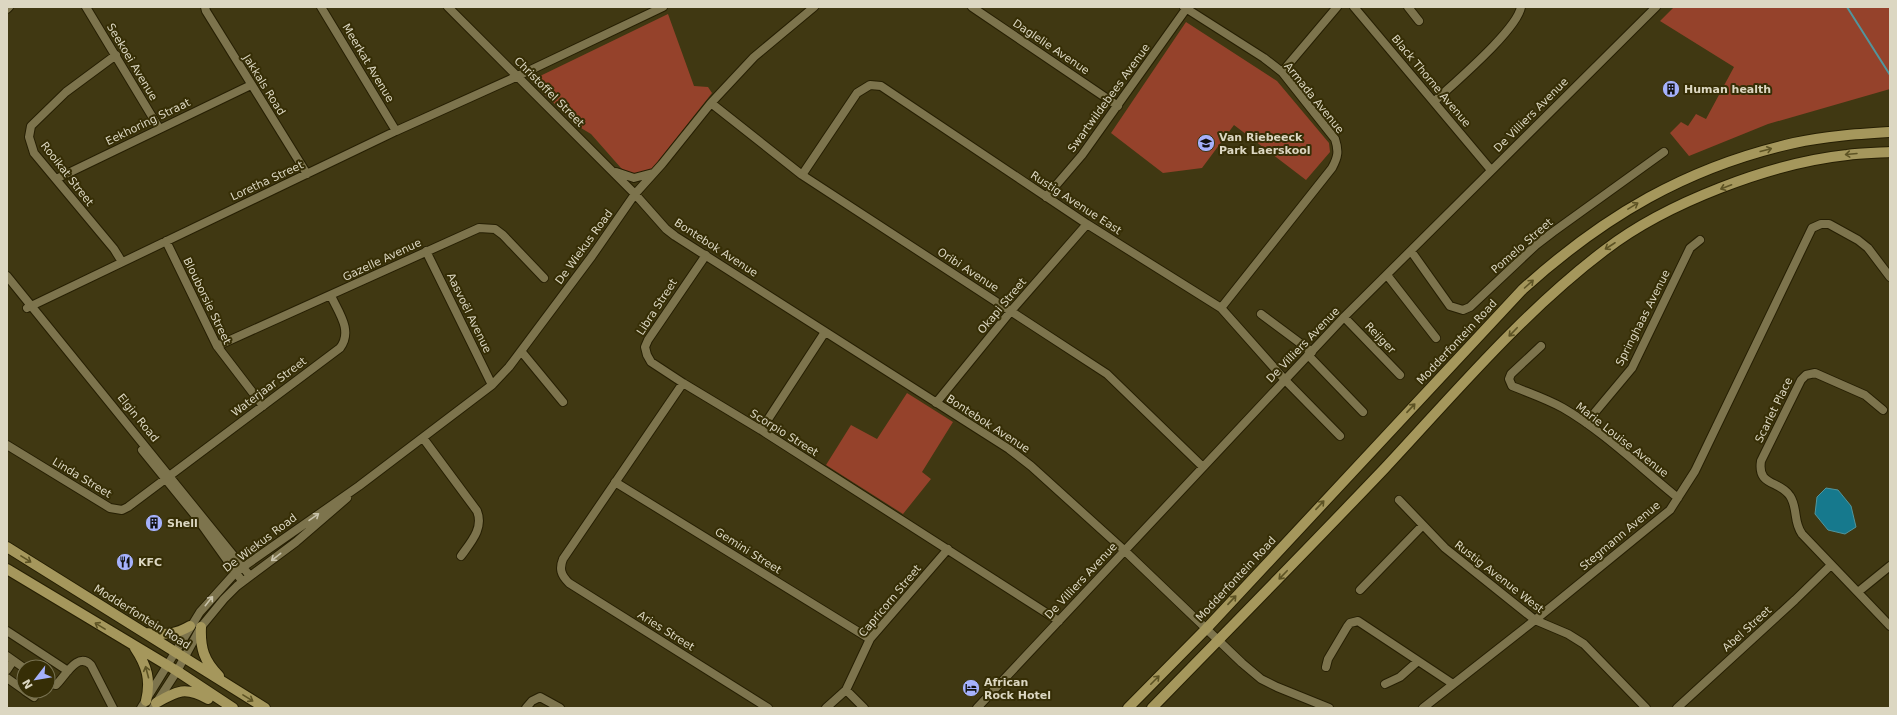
<svg xmlns="http://www.w3.org/2000/svg" width="1897" height="715" font-family="'DejaVu Sans',sans-serif">
  <rect width="100%" height="100%" fill="#403812"/>
  <!-- green -->
  <path fill="#95422b" d="M1674,7H1890V89L1768,124L1689,156L1670,133L1681,122L1688,126L1696,114L1706,119L1734,67L1660,21Z
    M668,14L694,86L708,87L712,93L652,169L635,175L629,174L621,168L591,134L581,128L544,94L534,83L538,77Z
    M1186,22L1277,81L1329,143L1330,152L1306,180L1234,125L1202,168L1163,173L1111,133Z
    M907,393L953,422L922,472L931,479L903,514L826,465L851,425L877,439Z"/>
  <!-- water -->
  <path fill="#16798d" stroke="#51959d" d="M1826,488L1838,490L1851,506L1856,527L1845,534L1828,530L1815,514L1817,497Z"/>
  <g fill="none" stroke-linecap="round" stroke-linejoin="round">
    <!-- stream -->
    <path stroke="#51959d" stroke-width="2" d="M1847,7L1890,75"/>
    <defs>
      <path id="minor" d="M86,7L159,128
        M205,7L206,11L307,174
        M321,7L396,131
        M448,7L635,194L666,229L675,236L1009,449L1031,466L1125,551L1242,663L1261,679L1277,687L1329,708
        M972,7L1118,106
        M1184,7L1264,58L1282,72L1335,139C1339,151 1338,157 1332,168L1221,308
        M1354,7L1491,170
        M1408,7L1419,21
        M7,9L9,7
        M116,55L66,92L31,126L29,137L34,153L114,249L122,262
        M1282,72L1337,7
        M1435,101C1454,83 1517,30 1521,7
        M711,103L802,175L1107,374L1203,467
        M616,172L634,178L653,173
        M802,175L857,93L870,85L881,86L1087,224L1221,308L1285,380L1340,436
        M56,179L251,85
        M1046,197L1082,155L1186,9
        M166,241L217,346L263,406
        M426,251L492,385
        M1411,251L1450,306L1463,310L1470,307L1536,245L1553,232L1664,152
        M706,255L648,340L645,347L647,355L651,362L683,383L761,430L1059,621
        M1387,275L1436,338
        M7,276L250,576
        M27,308L396,131L518,76L663,7
        M1261,314L1312,352
        M1344,317L1400,375
        M217,346L479,228L495,229L503,235L544,278
        M1541,346L1511,374L1509,379L1512,386C1529,393 1547,399 1563,408C1603,431 1642,469 1678,498
        M521,351L563,402
        M1308,355L1363,412
        M683,383L563,559C559,569 561,575 569,583L768,708
        M936,403L1011,311L1087,224
        M1883,410L1865,395L1815,373L1806,375L1801,380L1761,461C1757,487 1780,480 1790,496C1798,508 1793,522 1802,534L1890,626
        M1586,423L1632,368L1690,248L1700,240
        M761,430L825,332
        M423,438L477,511C484,528 471,542 461,556
        M7,445L110,508L122,510L128,507L340,348C353,331 339,313 331,296
        M142,450L194,514L242,581
        M615,482L870,639
        M1399,500L1445,548L1535,620L1568,634L1584,644L1646,708
        M1360,590L1422,526
        M1858,592L1890,566
        M7,631L68,671
        M7,656L24,668
        M1326,667L1328,659L1347,627L1350,623L1358,621L1453,684
        M7,670L13,661
        M7,678L24,690
        M48,683L56,685C65,677 77,651 91,665L113,708
        M1385,684L1400,677L1418,661
        M846,690L864,708
        M25,691L34,697
        M141,708L200,612L236,572L359,486L492,385L509,367L592,256L635,194L662,164L711,103L754,57L814,7
        M153,708L177,671L201,627L224,599L237,586L296,542L347,498
        M526,708L532,701L540,697L560,708
        M826,708L846,690L870,639L948,549
        M977,708L1344,317L1656,7
        M1423,708L1535,620L1670,510L1695,471L1812,228L1821,224H1829L1858,240L1868,248L1890,277
        M1677,708L1795,600L1831,565"/>
      <path id="major" d="M7,547L265,708
        M7,569L177,671L233,708
        M201,627C200,648 204,661 219,676
        M145,633C164,634 173,636 190,626
        M135,648C147,666 151,680 146,701
        M156,703C177,691 185,686 208,699
        M1128,708L1206,629L1523,289C1604,216 1687,167 1794,143C1825,136 1858,134 1890,132
        M1152,708C1230,628 1308,549 1385,468C1455,393 1523,312 1605,250C1666,203 1771,163 1847,155C1861,153 1876,153 1890,152"/>
    </defs>
    <!-- minor casing -->
    <use href="#minor" stroke="#261f03" stroke-width="10"/>
    <!-- major casing -->
    <use href="#major" stroke="#261f03" stroke-width="12"/>
    <!-- minor -->
    <use href="#minor" stroke="#7d744d" stroke-width="8"/>
    <!-- major -->
    <use href="#major" stroke="#a5975c" stroke-width="10"/>
  </g>
  <!-- one-way arrows -->
  <defs><path id="oneway-shaft" d="M-6 0H5M1.5-3L5.5 0L1.5 3" fill="none" stroke-width="1.6" stroke-linecap="round" stroke-linejoin="round"/></defs>
  <g stroke="#5d5324">
    <use href="#oneway-shaft" transform="translate(1766 150) rotate(-15)"/>
    <use href="#oneway-shaft" transform="translate(1851 154) rotate(175)"/>
    <use href="#oneway-shaft" transform="translate(1726 187) rotate(159)"/>
    <use href="#oneway-shaft" transform="translate(1633 206) rotate(-31)"/>
    <use href="#oneway-shaft" transform="translate(1610 246) rotate(147)"/>
    <use href="#oneway-shaft" transform="translate(1529 284) rotate(-42)"/>
    <use href="#oneway-shaft" transform="translate(1513 332) rotate(134)"/>
    <use href="#oneway-shaft" transform="translate(1411 408) rotate(-47)"/>
    <use href="#oneway-shaft" transform="translate(1320 505) rotate(-47)"/>
    <use href="#oneway-shaft" transform="translate(26 559) rotate(32)"/>
    <use href="#oneway-shaft" transform="translate(1283 575) rotate(134)"/>
    <use href="#oneway-shaft" transform="translate(1232 600) rotate(-47)"/>
    <use href="#oneway-shaft" transform="translate(100 626) rotate(-149)"/>
    <use href="#oneway-shaft" transform="translate(147 672) rotate(-105)"/>
    <use href="#oneway-shaft" transform="translate(1155 680) rotate(-45)"/>
    <use href="#oneway-shaft" transform="translate(248 698) rotate(32)"/>
  </g>
  <g stroke="#c9c3ab">
    <use href="#oneway-shaft" transform="translate(314 517) rotate(-35)"/>
    <use href="#oneway-shaft" transform="translate(276 557) rotate(142)"/>
    <use href="#oneway-shaft" transform="translate(209 601) rotate(-51)"/>
  </g>
  <!-- icons -->
  <defs>
    <symbol id="building-disc" viewBox="-11 -11 22 22"><circle r="9.5" fill="#a5b1fc" stroke="#362e06"/><path d="M-4-6H4V6H1V3H-1V6H-4ZM-2.5-4.3h1.7v1.8h-1.7ZM.8-4.3h1.7v1.8H.8ZM-2.5-1h1.7V.8h-1.7ZM.8-1h1.7V.8H.8Z" fill="#111"/></symbol>
    <symbol id="school-disc" viewBox="-11 -11 22 22"><circle r="9.5" fill="#a5b1fc" stroke="#362e06"/><path d="M0-5L7-2L0 1L-7-2ZM-4 1L0 2.5L4 1V4Q0 6-4 4Z" fill="#111"/></symbol>
    <symbol id="restaurant-disc" viewBox="-11 -11 22 22"><circle r="9.5" fill="#a5b1fc" stroke="#362e06"/><path d="M-5-6h1v4h1v-4h1v4h1v-4h1v5L-1.5 .5V6h-2V.5L-5-1ZM5-6V6H3V1.5H1.5Q1.5-4 5-6Z" fill="#111"/></symbol>
    <symbol id="hotel-disc" viewBox="-11 -11 22 22"><circle r="9.5" fill="#a5b1fc" stroke="#362e06"/><path d="M-6-4.5h1.5V1H6V5H4.5V3h-9V5H-6ZM-4 0a1.8 1.8 0 1 1 3.6 0ZM.5 0V-2.5h3Q6-2.5 6 0Z" fill="#111"/></symbol>
  </defs>
  <g fill-rule="evenodd">
    <use href="#building-disc" x="1661" y="79" width="20" height="20"/>
    <use href="#school-disc" x="1196" y="133" width="20" height="20"/>
    <use href="#building-disc" x="144" y="513" width="20" height="20"/>
    <use href="#restaurant-disc" x="115" y="552" width="20" height="20"/>
    <use href="#hotel-disc" x="961" y="678" width="20" height="20"/>
  </g>
  <g text-anchor="middle" dominant-baseline="central" stroke-width="4" stroke-linejoin="round" paint-order="stroke">
    <!-- street labels -->
    <g font-size="11" fill="#dcd7c2" stroke="#362e06">
      <text transform="translate(1051 47) rotate(34)">Daglelie Avenue</text>
      <text transform="translate(132 62) rotate(59)">Seekoei Avenue</text>
      <text transform="translate(368 63) rotate(59)">Meerkat Avenue</text>
      <text transform="translate(1431 81) rotate(50)">Black Thorne Avenue</text>
      <text transform="translate(264 85) rotate(58)">Jakkals Road</text>
      <text transform="translate(549 92) rotate(45)">Christoffel Street</text>
      <text transform="translate(1109 98) rotate(-54)">Swartwildebees Avenue</text>
      <text transform="translate(1314 98) rotate(51)">Armada Avenue</text>
      <text transform="translate(1531 115) rotate(-45)">De Villiers Avenue</text>
      <text transform="translate(148 122) rotate(-26)">Eekhoring Straat</text>
      <text transform="translate(67 174) rotate(52)">Rooikat Street</text>
      <text transform="translate(267 181) rotate(-25)">Loretha Street</text>
      <text transform="translate(1076 203) rotate(33)">Rustig Avenue East</text>
      <text transform="translate(1522 246) rotate(-41)">Pomelo Street</text>
      <text transform="translate(584 247) rotate(-54)">De Wiekus Road</text>
      <text transform="translate(716 248) rotate(33)">Bontebok Avenue</text>
      <text transform="translate(382 260) rotate(-25)">Gazelle Avenue</text>
      <text transform="translate(968 270) rotate(33)">Oribi Avenue</text>
      <text transform="translate(207 301) rotate(64)">Blouborsie Street</text>
      <text transform="translate(1002 306) rotate(-50)">Okapi Street</text>
      <text transform="translate(657 307) rotate(-57)">Libra Street</text>
      <text transform="translate(469 313) rotate(64)">Aasvoël Avenue</text>
      <text transform="translate(1643 318) rotate(-63)">Springhaas Avenue</text>
      <text transform="translate(1380 338) rotate(46)">Reijger</text>
      <text transform="translate(1457 342) rotate(-47)">Modderfontein Road</text>
      <text transform="translate(1303 345) rotate(-46)">De Villiers Avenue</text>
      <text transform="translate(269 387) rotate(-37)">Waterjaar Street</text>
      <text transform="translate(1774 410) rotate(-64)">Scarlet Place</text>
      <text transform="translate(138 418) rotate(51)">Elgin Road</text>
      <text transform="translate(988 424) rotate(33)">Bontebok Avenue</text>
      <text transform="translate(784 433) rotate(32)">Scorpio Street</text>
      <text transform="translate(1622 440) rotate(38)">Marie Louise Avenue</text>
      <text transform="translate(82 478) rotate(31)">Linda Street</text>
      <text transform="translate(1620 536) rotate(-40)">Stegmann Avenue</text>
      <text transform="translate(260 543) rotate(-37)">De Wiekus Road</text>
      <text transform="translate(748 551) rotate(32)">Gemini Street</text>
      <text transform="translate(1499 577) rotate(38)">Rustig Avenue West</text>
      <text transform="translate(1236 579) rotate(-47)">Modderfontein Road</text>
      <text transform="translate(1081 581) rotate(-47)">De Villiers Avenue</text>
      <text transform="translate(890 601) rotate(-50)">Capricorn Street</text>
      <text transform="translate(142 617) rotate(32)">Modderfontein Road</text>
      <text transform="translate(1747 629) rotate(-42)">Abel Street</text>
      <text transform="translate(666 631) rotate(32)">Aries Street</text>
    </g>
    <!-- poi labels -->
    <g font-size="11" font-weight="bold" fill="#dcd7c2" stroke="#362e06" text-anchor="start">
      <text x="1684" y="89">Human health</text>
      <text x="1219" y="137">Van Riebeeck<tspan x="1219" dy="13">Park Laerskool</tspan></text>
      <text x="167" y="523">Shell</text>
      <text x="138" y="562">KFC</text>
      <text x="984" y="682">African<tspan x="984" dy="13">Rock Hotel</tspan></text>
    </g>
  </g>
  <!-- border -->
  <rect width="1897" height="715" fill="none" stroke="#dcd7c2" stroke-width="16"/>
  <!-- north arrow -->
  <g transform="translate(36 679) rotate(239)"><circle r="19" fill="#362e06" stroke="#787251"/>
  <path d="M0-3L7 15L0 10L-7 15Z" fill="#a5b1fc"/>
  <text y="-6" font-size="11" font-weight="bold" text-anchor="middle" fill="#dcd7c2">N</text>
  </g>
</svg>
